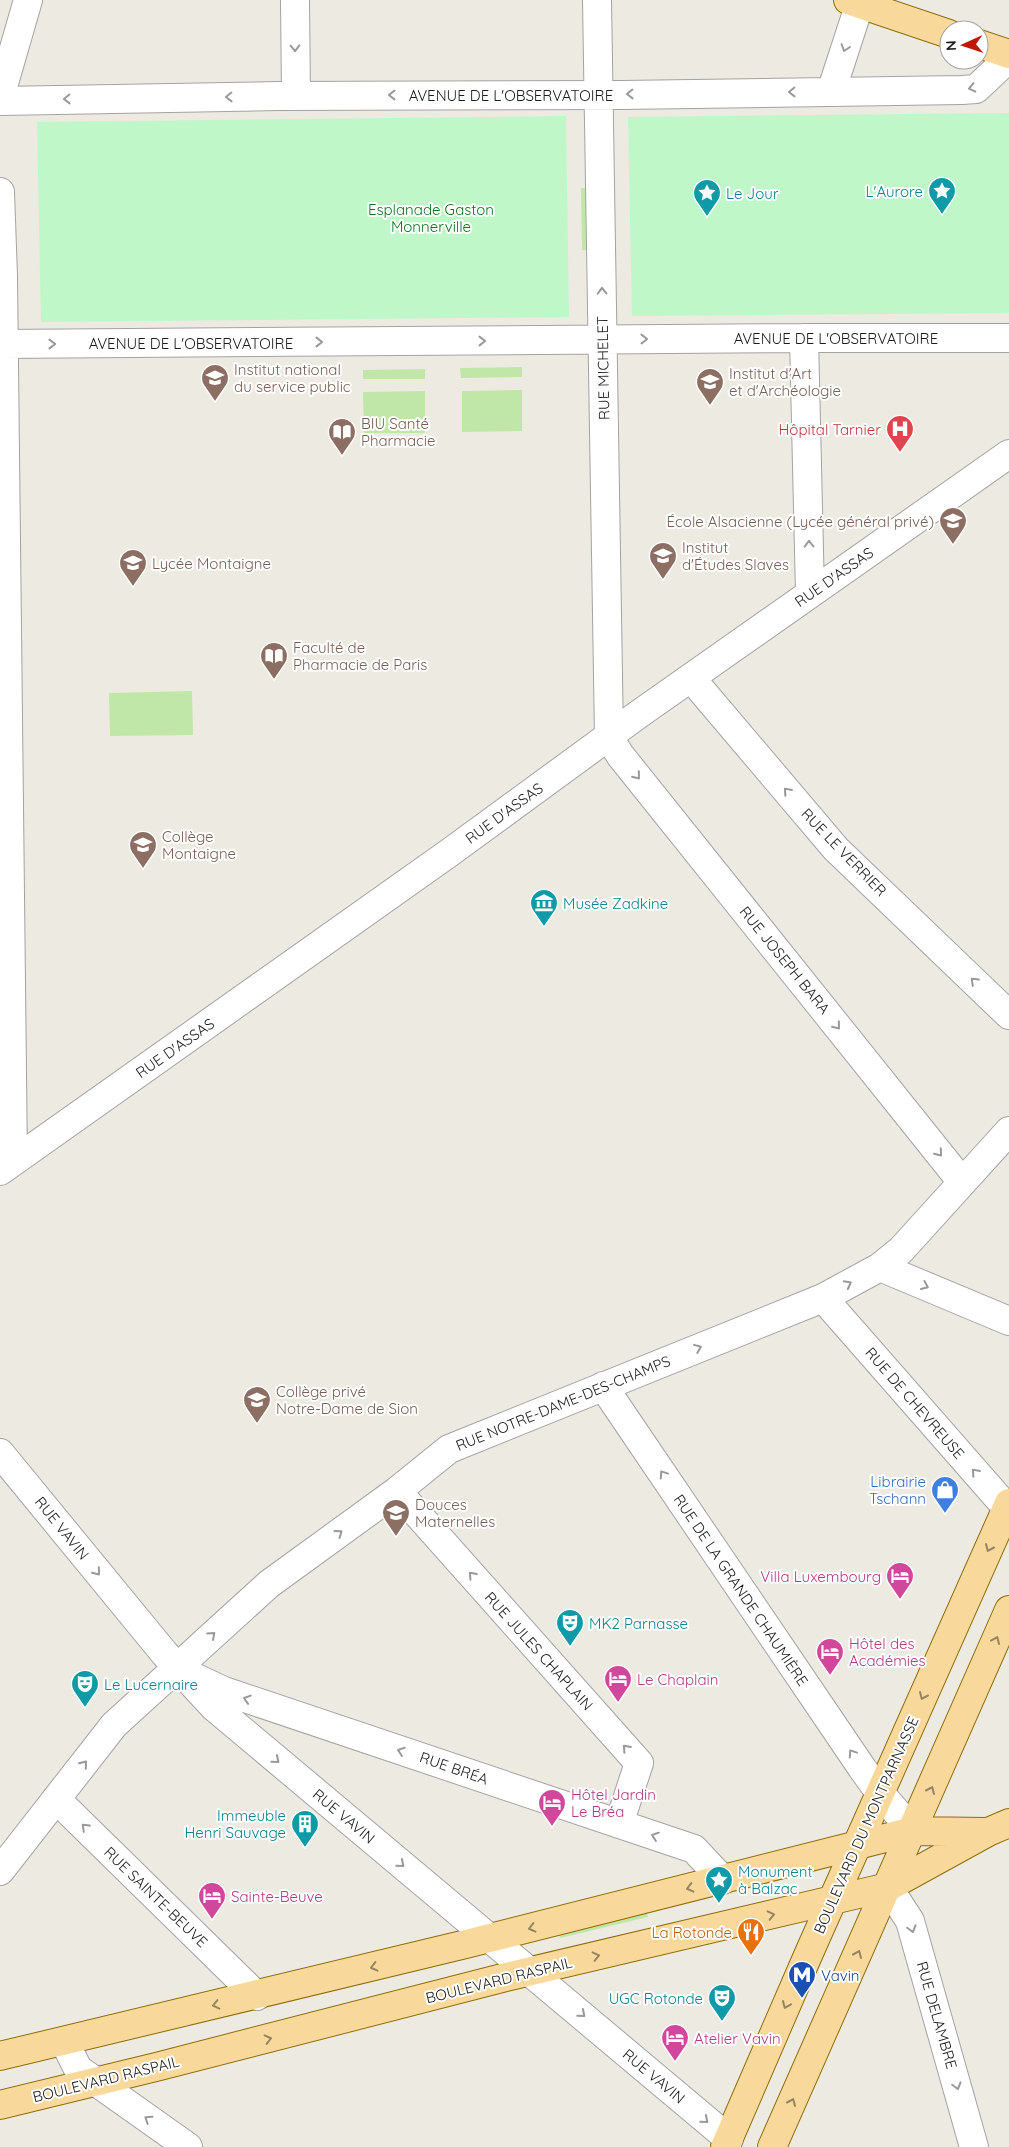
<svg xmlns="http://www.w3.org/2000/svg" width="1009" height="2147" font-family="Quicksand,sans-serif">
  <rect width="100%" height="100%" fill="#edeae2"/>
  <!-- grass -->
  <path fill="#c1e7a8" d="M581,188H592L593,250H582Z
    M522,367V377L461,378L460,368Z
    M425,369V379H363V370Z
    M522,390V431L462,432V391Z
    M425,391V433H364L363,392Z
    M192,691L193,735L110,736L109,693Z
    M647,1913L648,1917L560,1938L559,1935Z"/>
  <!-- park -->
  <path fill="#bff7c8" d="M1009,113V313L632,316L628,117Z
    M566,116L569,317L41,322L37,122Z"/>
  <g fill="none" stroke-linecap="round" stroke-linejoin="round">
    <defs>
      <path id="minor" d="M295,0L296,96
        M597,0L609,737
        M831,92L861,0
        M0,97L28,0
        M0,101L279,96L622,95L962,90L976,89L1009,58
        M0,192L3,276L13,1161
        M804,338L810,593
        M3,344L804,338H1009
        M691,678L836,849L1009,1015
        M609,737L620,755L962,1182
        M0,1171L449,853L639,714L1009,454
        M880,1267L1009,1321
        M823,1298L1007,1508
        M603,1386L862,1768L880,1793L913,1831
        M0,1453L165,1654L214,1707L729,2139
        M397,1491L639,1763L619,1824
        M194,1677L224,1691L694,1849L723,1880
        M56,1799L257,1996
        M0,1871L114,1725L269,1584L397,1491L449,1449L823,1298L880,1267L901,1250L1009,1131
        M888,1887L910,1921L974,2147
        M64,2041L78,2069L188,2147"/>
      <path id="major" d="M848,0L949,34
        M979,44L1009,54
        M0,2056L466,1944L913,1831L986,1832
        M0,2105L156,2067L506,1977L888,1887L988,1832L1009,1823
        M725,2147L809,1953L1009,1503
        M772,2147L1009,1610"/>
    </defs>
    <!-- minor casing -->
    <use href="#minor" stroke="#a3a3a3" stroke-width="30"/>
    <!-- major casing -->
    <use href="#major" stroke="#8f6e04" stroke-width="30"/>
    <!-- minor -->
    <use href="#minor" stroke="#fff" stroke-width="28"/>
    <!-- major -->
    <use href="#major" stroke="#f9d99b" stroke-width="28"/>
  </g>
  <!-- one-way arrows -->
  <defs><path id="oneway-chevron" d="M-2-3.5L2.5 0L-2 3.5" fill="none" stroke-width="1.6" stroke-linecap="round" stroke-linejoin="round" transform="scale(1.25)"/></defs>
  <g stroke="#999">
    <use href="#oneway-chevron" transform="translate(295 48) rotate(89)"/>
    <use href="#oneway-chevron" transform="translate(845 48) rotate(108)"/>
    <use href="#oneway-chevron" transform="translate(972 88) rotate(167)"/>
    <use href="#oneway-chevron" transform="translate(792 92) rotate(179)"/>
    <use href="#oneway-chevron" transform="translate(630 94) rotate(179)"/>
    <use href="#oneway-chevron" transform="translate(392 95) rotate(180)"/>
    <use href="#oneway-chevron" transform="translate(229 97) rotate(179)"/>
    <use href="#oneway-chevron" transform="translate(67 99) rotate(179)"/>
    <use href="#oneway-chevron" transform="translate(602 291) rotate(-91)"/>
    <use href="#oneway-chevron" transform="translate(644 339) rotate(-1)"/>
    <use href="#oneway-chevron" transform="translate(482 341)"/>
    <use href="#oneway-chevron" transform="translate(319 342)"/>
    <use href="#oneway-chevron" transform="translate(52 344)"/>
    <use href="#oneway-chevron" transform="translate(809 544) rotate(-91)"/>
    <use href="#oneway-chevron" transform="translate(637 776) rotate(51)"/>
    <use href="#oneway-chevron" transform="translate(787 791) rotate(-131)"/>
    <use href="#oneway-chevron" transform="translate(974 981) rotate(-136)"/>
    <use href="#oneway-chevron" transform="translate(837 1026) rotate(51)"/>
    <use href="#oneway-chevron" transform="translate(939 1153) rotate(51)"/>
    <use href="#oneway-chevron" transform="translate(848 1284) rotate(-28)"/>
    <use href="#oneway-chevron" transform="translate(925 1286) rotate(23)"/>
    <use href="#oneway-chevron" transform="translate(698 1348) rotate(-22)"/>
    <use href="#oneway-chevron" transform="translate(975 1472) rotate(-131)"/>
    <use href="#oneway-chevron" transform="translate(663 1474) rotate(-124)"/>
    <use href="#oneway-chevron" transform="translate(339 1533) rotate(-36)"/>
    <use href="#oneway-chevron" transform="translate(97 1572) rotate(51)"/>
    <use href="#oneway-chevron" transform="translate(472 1575) rotate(-132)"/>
    <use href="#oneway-chevron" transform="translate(212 1635) rotate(-42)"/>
    <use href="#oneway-chevron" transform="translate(247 1699) rotate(-162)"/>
    <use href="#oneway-chevron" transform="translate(626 1748) rotate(-132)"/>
    <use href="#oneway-chevron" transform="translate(401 1751) rotate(-161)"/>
    <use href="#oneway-chevron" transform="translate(852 1753) rotate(-124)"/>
    <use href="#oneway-chevron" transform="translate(276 1760) rotate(40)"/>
    <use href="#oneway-chevron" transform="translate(84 1764) rotate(-51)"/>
    <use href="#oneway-chevron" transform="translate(85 1827) rotate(-136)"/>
    <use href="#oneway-chevron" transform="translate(655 1836) rotate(-161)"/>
    <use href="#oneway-chevron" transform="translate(401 1864) rotate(40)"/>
    <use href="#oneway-chevron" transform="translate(912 1929) rotate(74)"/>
    <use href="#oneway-chevron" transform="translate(582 2014) rotate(40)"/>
    <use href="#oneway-chevron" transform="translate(957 2086) rotate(74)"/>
    <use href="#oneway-chevron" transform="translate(148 2119) rotate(-146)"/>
    <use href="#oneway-chevron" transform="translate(705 2120) rotate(40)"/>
  </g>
  <g stroke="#968462">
    <use href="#oneway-chevron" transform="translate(989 1548) rotate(114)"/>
    <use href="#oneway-chevron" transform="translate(996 1640) rotate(-67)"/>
    <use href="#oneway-chevron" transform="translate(923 1696) rotate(114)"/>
    <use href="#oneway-chevron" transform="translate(931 1790) rotate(-66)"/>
    <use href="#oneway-chevron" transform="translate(690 1888) rotate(166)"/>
    <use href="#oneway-chevron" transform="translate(771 1915) rotate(-13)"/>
    <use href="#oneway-chevron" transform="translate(532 1928) rotate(166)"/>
    <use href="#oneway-chevron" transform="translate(858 1954) rotate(-66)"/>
    <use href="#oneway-chevron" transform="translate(596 1956) rotate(-13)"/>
    <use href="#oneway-chevron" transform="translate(374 1967) rotate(166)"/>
    <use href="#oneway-chevron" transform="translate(216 2005) rotate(167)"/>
    <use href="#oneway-chevron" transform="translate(786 2005) rotate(113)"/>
    <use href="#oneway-chevron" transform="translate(268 2039) rotate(-14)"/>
    <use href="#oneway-chevron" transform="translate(792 2102) rotate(-66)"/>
  </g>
  <!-- icons -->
  <defs>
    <symbol id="sight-pin" viewBox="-11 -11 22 30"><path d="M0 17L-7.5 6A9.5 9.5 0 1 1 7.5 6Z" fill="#0f9aa8" stroke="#fff"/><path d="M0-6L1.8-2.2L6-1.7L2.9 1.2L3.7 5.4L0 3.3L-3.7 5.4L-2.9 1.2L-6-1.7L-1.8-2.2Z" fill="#fff"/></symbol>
    <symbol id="university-pin" viewBox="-11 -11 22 30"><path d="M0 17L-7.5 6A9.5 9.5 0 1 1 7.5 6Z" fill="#8d6e63" stroke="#fff"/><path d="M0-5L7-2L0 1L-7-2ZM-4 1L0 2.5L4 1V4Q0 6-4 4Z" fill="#fff"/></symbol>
    <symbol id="hospital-pin" viewBox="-11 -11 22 30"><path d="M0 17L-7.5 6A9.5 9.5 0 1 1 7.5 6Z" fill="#e0444e" stroke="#fff"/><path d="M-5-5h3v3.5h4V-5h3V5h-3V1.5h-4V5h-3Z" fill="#fff"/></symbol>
    <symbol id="library-pin" viewBox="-11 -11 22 30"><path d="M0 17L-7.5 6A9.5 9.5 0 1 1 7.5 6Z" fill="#8d6e63" stroke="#fff"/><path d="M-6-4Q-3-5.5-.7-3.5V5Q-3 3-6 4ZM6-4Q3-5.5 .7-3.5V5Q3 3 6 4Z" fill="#fff"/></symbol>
    <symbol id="school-pin" viewBox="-11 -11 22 30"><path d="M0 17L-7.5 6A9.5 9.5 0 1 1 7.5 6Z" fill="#8d6e63" stroke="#fff"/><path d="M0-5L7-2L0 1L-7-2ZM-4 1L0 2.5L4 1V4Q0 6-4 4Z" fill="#fff"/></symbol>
    <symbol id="museum-pin" viewBox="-11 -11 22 30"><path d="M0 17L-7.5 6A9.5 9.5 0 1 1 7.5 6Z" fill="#0f9aa8" stroke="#fff"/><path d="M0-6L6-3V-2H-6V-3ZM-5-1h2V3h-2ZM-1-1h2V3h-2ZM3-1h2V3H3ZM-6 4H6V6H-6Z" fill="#fff"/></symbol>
    <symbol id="shop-pin" viewBox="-11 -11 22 30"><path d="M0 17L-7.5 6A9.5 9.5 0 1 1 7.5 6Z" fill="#3f7fe0" stroke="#fff"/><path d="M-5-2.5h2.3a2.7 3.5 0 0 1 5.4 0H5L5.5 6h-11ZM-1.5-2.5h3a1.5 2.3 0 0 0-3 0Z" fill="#fff"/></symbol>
    <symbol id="hotel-pin" viewBox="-11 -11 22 30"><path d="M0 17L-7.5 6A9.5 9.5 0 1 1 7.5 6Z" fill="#d1479c" stroke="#fff"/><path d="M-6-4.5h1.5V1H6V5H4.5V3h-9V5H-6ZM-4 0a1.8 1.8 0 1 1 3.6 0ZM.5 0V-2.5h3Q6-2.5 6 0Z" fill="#fff"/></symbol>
    <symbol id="theatre-pin" viewBox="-11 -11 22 30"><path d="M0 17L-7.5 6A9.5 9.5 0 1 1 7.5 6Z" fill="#0f9aa8" stroke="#fff"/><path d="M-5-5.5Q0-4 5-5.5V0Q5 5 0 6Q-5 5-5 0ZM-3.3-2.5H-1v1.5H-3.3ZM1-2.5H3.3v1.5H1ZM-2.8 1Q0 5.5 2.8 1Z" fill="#fff"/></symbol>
    <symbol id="building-pin" viewBox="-11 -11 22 30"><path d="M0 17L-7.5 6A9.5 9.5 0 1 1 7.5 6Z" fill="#0f9aa8" stroke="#fff"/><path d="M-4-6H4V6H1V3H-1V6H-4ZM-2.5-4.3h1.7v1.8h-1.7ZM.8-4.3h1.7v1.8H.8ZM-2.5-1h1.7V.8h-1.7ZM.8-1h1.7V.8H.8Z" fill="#fff"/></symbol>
    <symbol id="restaurant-pin" viewBox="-11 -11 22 30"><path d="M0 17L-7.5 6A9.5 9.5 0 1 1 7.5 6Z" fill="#e8710a" stroke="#fff"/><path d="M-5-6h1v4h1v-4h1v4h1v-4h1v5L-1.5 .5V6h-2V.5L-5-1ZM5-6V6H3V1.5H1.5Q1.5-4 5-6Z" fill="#fff"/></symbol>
    <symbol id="metro-pin" viewBox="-11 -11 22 30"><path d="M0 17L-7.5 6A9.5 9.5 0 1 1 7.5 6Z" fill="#1a4fb4" stroke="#fff"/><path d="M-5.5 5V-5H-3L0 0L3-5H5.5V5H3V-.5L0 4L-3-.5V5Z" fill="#fff"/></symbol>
  </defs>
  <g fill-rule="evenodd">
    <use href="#sight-pin" x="926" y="175" width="32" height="43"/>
    <use href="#sight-pin" x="691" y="177" width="32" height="43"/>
    <use href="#university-pin" x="199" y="362" width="32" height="43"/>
    <use href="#university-pin" x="694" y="366" width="32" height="43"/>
    <use href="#hospital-pin" x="884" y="413" width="32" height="43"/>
    <use href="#library-pin" x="326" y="416" width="32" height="43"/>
    <use href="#school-pin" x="937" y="505" width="32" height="43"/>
    <use href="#university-pin" x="647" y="540" width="32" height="43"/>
    <use href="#school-pin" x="117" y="547" width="32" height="43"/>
    <use href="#library-pin" x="258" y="640" width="32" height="43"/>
    <use href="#school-pin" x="127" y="829" width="32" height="43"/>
    <use href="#museum-pin" x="528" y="887" width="32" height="43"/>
    <use href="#school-pin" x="241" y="1384" width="32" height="43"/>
    <use href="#shop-pin" x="929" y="1474" width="32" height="43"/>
    <use href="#school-pin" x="380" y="1497" width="32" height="43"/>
    <use href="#hotel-pin" x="884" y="1560" width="32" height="43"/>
    <use href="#theatre-pin" x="554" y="1607" width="32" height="43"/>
    <use href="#hotel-pin" x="814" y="1636" width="32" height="43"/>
    <use href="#hotel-pin" x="602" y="1663" width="32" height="43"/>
    <use href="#theatre-pin" x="69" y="1668" width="32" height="43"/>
    <use href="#hotel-pin" x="536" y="1787" width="32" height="43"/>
    <use href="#building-pin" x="289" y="1808" width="32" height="43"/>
    <use href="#sight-pin" x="703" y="1864" width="32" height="43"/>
    <use href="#hotel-pin" x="196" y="1880" width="32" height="43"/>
    <use href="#restaurant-pin" x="735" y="1916" width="32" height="43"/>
    <use href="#metro-pin" x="786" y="1959" width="32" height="43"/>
    <use href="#theatre-pin" x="706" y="1982" width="32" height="43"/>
    <use href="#hotel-pin" x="659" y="2022" width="32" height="43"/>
  </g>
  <g text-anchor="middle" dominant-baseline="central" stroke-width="4" stroke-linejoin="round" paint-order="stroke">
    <!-- street labels -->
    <g font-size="15" fill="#1c1c1c" stroke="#fff">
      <text x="511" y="95">AVENUE DE L'OBSERVATOIRE</text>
      <text x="836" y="338">AVENUE DE L'OBSERVATOIRE</text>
      <text x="191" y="343">AVENUE DE L'OBSERVATOIRE</text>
      <text transform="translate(603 368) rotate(-91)">RUE MICHELET</text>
      <text transform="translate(834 577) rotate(-35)">RUE D'ASSAS</text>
      <text transform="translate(504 813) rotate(-36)">RUE D'ASSAS</text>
      <text transform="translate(844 852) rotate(46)">RUE LE VERRIER</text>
      <text transform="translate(785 960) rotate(51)">RUE JOSEPH BARA</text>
      <text transform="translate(175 1048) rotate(-35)">RUE D'ASSAS</text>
      <text transform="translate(563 1403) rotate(-22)">RUE NOTRE-DAME-DES-CHAMPS</text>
      <text transform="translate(915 1403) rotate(49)">RUE DE CHEVREUSE</text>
      <text transform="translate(62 1528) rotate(51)">RUE VAVIN</text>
      <text transform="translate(741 1590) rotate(56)">RUE DE LA GRANDE CHAUMIÈRE</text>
      <text transform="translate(539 1651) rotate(48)">RUE JULES CHAPLAIN</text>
      <text transform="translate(454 1768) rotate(19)">RUE BRÉA</text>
      <text transform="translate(344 1816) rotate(40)">RUE VAVIN</text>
      <text transform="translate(866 1825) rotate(-66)">BOULEVARD DU MONTPARNASSE</text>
      <text transform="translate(156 1897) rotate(44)">RUE SAINTE-BEUVE</text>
      <text transform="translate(499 1980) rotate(-14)">BOULEVARD RASPAIL</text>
      <text transform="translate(937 2015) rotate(74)">RUE DELAMBRE</text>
      <text transform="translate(654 2076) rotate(40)">RUE VAVIN</text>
      <text transform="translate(106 2079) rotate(-14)">BOULEVARD RASPAIL</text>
    </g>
    <!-- culture labels -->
    <g font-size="15" fill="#0d838f" stroke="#fff" text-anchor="start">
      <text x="923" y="191" text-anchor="end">L'Aurore</text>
      <text x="726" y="193">Le Jour</text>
      <text x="563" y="903">Musée Zadkine</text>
      <text x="589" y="1623">MK2 Parnasse</text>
      <text x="104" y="1684">Le Lucernaire</text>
      <text x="286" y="1815" text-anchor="end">Immeuble<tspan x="286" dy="17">Henri Sauvage</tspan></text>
      <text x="738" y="1871">Monument<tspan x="738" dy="17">à Balzac</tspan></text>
      <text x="703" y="1998" text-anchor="end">UGC Rotonde</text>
    </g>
    <!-- park labels -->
    <g font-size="15" fill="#0e7520" stroke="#fff">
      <text x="431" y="209">Esplanade Gaston<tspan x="431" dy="17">Monnerville</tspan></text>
    </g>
    <!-- education labels -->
    <g font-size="15" fill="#785e54" stroke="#fff" text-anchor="start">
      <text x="234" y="369">Institut national<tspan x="234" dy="17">du service public</tspan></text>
      <text x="729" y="373">Institut d'Art<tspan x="729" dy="17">et d'Archéologie</tspan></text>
      <text x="361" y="423">BIU Santé<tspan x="361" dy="17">Pharmacie</tspan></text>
      <text x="934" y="521" text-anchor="end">École Alsacienne (Lycée général privé)</text>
      <text x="682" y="547">Institut<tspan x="682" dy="17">d'Études Slaves</tspan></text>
      <text x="152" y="563">Lycée Montaigne</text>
      <text x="293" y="647">Faculté de<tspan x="293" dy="17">Pharmacie de Paris</tspan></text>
      <text x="162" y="836">Collège<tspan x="162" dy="17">Montaigne</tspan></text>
      <text x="276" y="1391">Collège privé<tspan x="276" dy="17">Notre-Dame de Sion</tspan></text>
      <text x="415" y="1504">Douces<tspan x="415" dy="17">Maternelles</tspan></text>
    </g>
    <!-- health labels -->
    <g font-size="15" fill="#be3a42" stroke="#fff" text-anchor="end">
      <text x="881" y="429">Hôpital Tarnier</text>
    </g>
    <!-- shop labels -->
    <g font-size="15" fill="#366cbe" stroke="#fff" text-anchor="end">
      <text x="926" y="1481">Librairie<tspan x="926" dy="17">Tschann</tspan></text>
    </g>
    <!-- hotel labels -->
    <g font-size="15" fill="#b23c85" stroke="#fff" text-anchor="start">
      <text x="881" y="1576" text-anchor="end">Villa Luxembourg</text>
      <text x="849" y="1643">Hôtel des<tspan x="849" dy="17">Académies</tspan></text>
      <text x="637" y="1679">Le Chaplain</text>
      <text x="571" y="1794">Hôtel Jardin<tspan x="571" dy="17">Le Bréa</tspan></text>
      <text x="231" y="1896">Sainte-Beuve</text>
      <text x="694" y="2038">Atelier Vavin</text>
    </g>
    <!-- food labels -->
    <g font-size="15" fill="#c56008" stroke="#fff" text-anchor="end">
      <text x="732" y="1932">La Rotonde</text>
    </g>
    <!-- transit labels -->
    <g font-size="15" fill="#164399" stroke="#fff" text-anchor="start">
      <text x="821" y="1975">Vavin</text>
    </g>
  </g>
  <!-- north arrow -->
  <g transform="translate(964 45) rotate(267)"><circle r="24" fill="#ffffff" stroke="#a4a4a4"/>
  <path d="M0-4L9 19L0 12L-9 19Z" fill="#c21706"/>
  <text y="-8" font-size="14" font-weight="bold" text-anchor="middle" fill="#1c1c1c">N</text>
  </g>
</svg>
